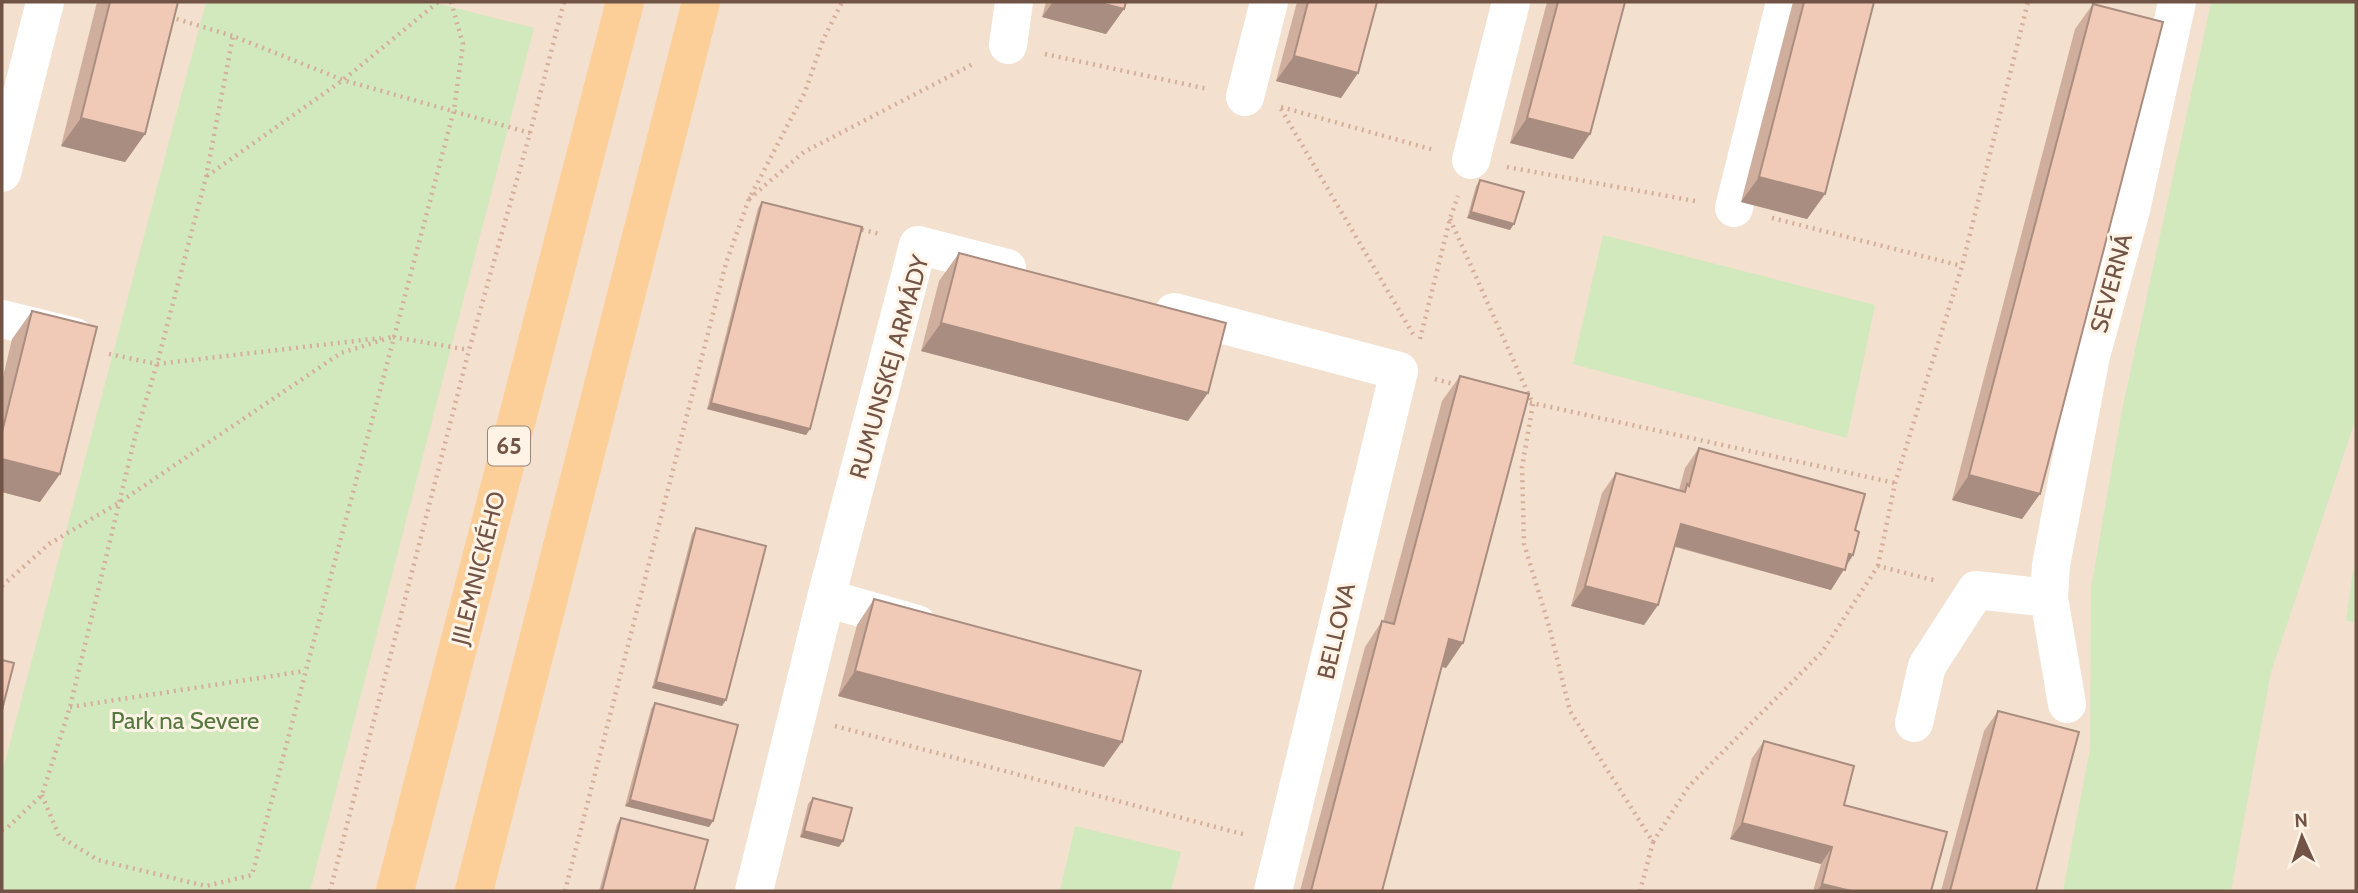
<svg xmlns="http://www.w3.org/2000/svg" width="2358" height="893" font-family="Cabin,sans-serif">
  <rect width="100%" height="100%" fill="#fcefdf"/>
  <!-- residential -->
  <path fill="#f3e0ce" d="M2,2H2356V891H2Z"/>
  <!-- green -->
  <path fill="#d2e9be" d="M206,2H432L534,28L310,891H2V773Z
    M2356,2V418L2271,672L2231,891H2063L2090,749L2091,588L2122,410L2211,3Z
    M1603,235L1875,305L1847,438L1573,364Z
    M2356,550V622L2346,621Z
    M1075,826L1181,852L1171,891H1060Z"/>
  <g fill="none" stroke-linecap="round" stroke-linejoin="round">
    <!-- path -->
    <path stroke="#d5ae9b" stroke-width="4.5" stroke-dasharray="2 5" stroke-linecap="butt" d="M170,17L233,36
      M1045,54L1208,89
      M1281,107L1434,150
      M1281,109L1413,334
      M1507,167L1695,201
      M207,176L343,80L438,2
      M749,199L804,152L975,63
      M1772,218L1962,266
      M1450,219L1533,404L1522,467L1524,544L1549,626L1570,711L1653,842L1640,891
      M855,228L880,234
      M393,337L469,350
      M1420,339L1450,219L1458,196
      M109,354L157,364L381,338
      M1435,379L1457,385
      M1523,401L1895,483
      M1878,566L1895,483L1962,266L2028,2
      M2,586L49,544L120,502L341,353L395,336
      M70,707L305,671
      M835,726L1246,835
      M42,795L59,836L98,860L206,886L252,875L454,110L463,44L451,2
      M2,830L7,828L42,795L70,707L135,437L157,364L206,177L233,36L343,80L530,133
      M1653,842L1689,786L1822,652L1878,566L1937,581
      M330,891L469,350L530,133L564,2
      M565,891L726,263L749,199L805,92L823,40L842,2"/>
    <!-- minor -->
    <path stroke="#fff" stroke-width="38" d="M1008,45L1014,2
      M1245,97L1269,2
      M1471,160L1511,2
      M2,173L45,2
      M1734,208L1785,2
      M1174,312L1399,371L1273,891
      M2,319L75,337
      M826,598L918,245L1007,268
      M2067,704L2049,598L2051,565L2091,356L2131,210L2177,2
      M1914,723L1927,666L1976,590L2049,598
      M754,891L826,598L917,624"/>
    <!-- major -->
    <path stroke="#fbcf97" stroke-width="38" d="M395,891L625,2
      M474,891L701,2"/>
  </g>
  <!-- wall -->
  <path fill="#cfae9d" d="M97,2H178L145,134L125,162L61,146Z
    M1046,2H1126L1124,9L1106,34L1042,17Z
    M1297,2H1377L1358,73L1341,98L1276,81Z
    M1547,2H1625L1590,134L1573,159L1510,143Z
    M1793,2H1874L1825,194L1807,219L1741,202Z
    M2093,4L2040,494L2022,519L1952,500L2075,29Z
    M1480,180L1510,230L1467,218L1476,186Z
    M762,202L810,429L806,435L707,409L758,208Z
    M959,253L1188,421L921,351L939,281Z
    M32,311L40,502L2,492V381L12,339Z
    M1460,376L1446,668L1442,666L1382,891H1300L1365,647L1382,621L1383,622L1442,401Z
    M1699,448L1855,530L1853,555L1831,590L1675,547L1658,605L1644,625L1571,606L1602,493L1616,473L1679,490L1685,468Z
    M696,528L722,706L652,688L692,534Z
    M874,599L1104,767L838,696L857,625Z
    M655,703L713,821L709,827L625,806L651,709Z
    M1998,711L2036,891H1941L1984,731Z
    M1764,741L1844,805L1931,891H1813L1821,864L1730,839L1752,758Z
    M813,798L839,847L800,837L808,804Z
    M621,818L694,891H599L617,824Z"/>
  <!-- shaded-wall -->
  <path fill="#a98d80" d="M1053,2H1097L1124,9L1106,34L1042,17Z
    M1294,56L1358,73L1341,98L1276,81Z
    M81,118L145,134L125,162L61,146Z
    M1527,118L1590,134L1573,159L1510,143Z
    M1759,177L1825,194L1807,219L1741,202Z
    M1471,212L1514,224L1510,230L1467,218Z
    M941,323L1208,393L1188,421L921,351Z
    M711,403L810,429L806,435L707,409Z
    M2,459L60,474L40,502L2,492Z
    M1969,475L2040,494L2022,519L1952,500Z
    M1681,524L1849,554L1853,555L1831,590L1667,544Z
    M1585,586L1658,605L1644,625L1571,606Z
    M1449,639L1463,643L1446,668L1431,664Z
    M855,671L1122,742L1104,767L838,696Z
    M656,682L726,700L722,706L652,688Z
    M630,800L713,821L709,827L625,806Z
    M1742,823L1832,847L1821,864L1730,839Z
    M804,831L843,841L839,847L800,837Z
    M1822,884L1851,891H1817Z"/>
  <!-- building -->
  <path fill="#f1cab7" stroke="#a98d80" stroke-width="2" d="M110,2H178L145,134L81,118Z
    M1097,2H1126L1124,9Z
    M1308,2H1377L1358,73L1294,56Z
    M1558,2H1625L1590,134L1527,118Z
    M1804,2H1874L1825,194L1759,177Z
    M2093,4L2163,22L2040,494L1969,475Z
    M1480,180L1524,192L1514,224L1471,212Z
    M762,202L862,227L810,429L711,403Z
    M959,253L1226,323L1208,393L941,323Z
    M32,311L97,327L60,474L2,459V432Z
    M1460,376L1529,394L1463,643L1449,639L1382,891H1311L1382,621L1394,624Z
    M1699,448L1865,494L1855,530L1859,532L1853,555L1849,554L1845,570L1681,524L1658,605L1585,586L1616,473L1685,492L1687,484L1689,486Z
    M696,528L766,546L726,700L656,682Z
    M874,599L1141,671L1122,742L855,671Z
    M2,660L14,663L2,710Z
    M655,703L738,725L713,821L630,800Z
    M1998,711L2079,732L2036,891H1950Z
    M1764,741L1854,766L1844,805L1947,832L1931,891H1851L1822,884L1832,847L1742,823Z
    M813,798L852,808L843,841L804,831Z
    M621,818L708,840L694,891H602Z"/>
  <g text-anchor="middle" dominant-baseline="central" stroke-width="6" stroke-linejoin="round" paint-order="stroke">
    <!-- shield labels -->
    <rect fill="#fff3e5" stroke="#9c8476" stroke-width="2" x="488" y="426.5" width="42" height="39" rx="5"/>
    <g font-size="23" font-weight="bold" fill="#725447">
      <text x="509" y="446">65</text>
    </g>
    <!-- street labels -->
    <g font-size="24" fill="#725447" stroke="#fff3e5">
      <text transform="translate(2111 283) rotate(-75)">SEVERNÁ</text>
      <text transform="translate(889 367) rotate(-74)">RUMUNSKEJ ARMÁDY</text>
      <text transform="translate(478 568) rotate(-76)">JILEMNICKÉHO</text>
      <text transform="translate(1336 631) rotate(-77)">BELLOVA</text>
    </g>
    <!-- park labels -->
    <g font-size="24" fill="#547840" stroke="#fff3e5">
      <text x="185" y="720">Park na Severe</text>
    </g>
  </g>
  <!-- border -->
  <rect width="2358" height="893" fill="none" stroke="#725447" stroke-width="7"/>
  <!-- north arrow -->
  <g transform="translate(2302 837) rotate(357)" stroke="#fff3e5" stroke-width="5" paint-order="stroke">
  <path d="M0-5L12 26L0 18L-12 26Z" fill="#725447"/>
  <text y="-10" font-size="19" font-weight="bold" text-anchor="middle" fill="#725447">N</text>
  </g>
</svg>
